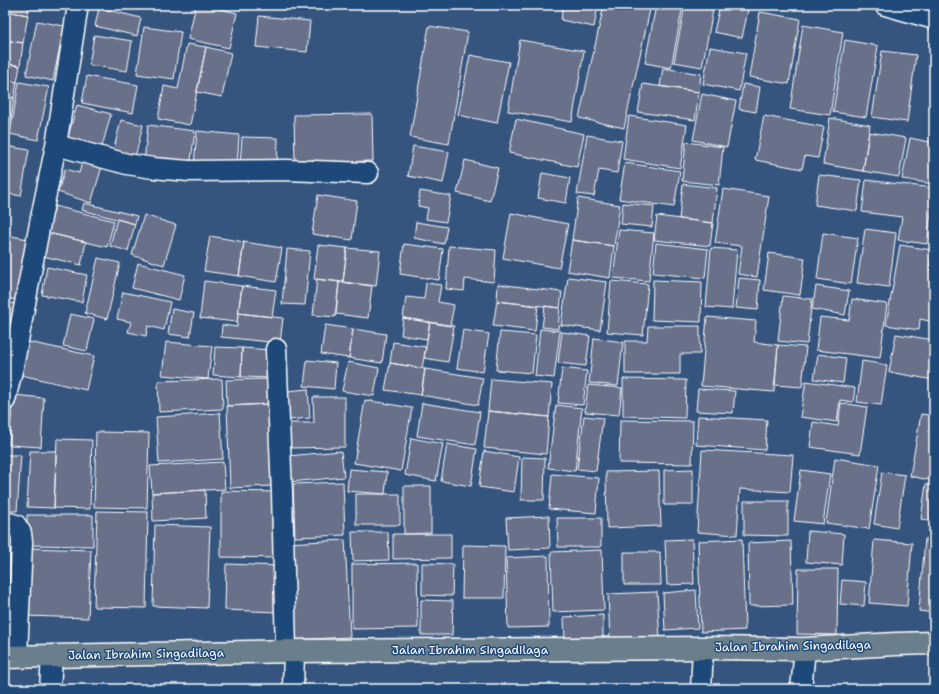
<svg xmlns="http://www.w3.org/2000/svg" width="939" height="694" font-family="'Shantell Sans',sans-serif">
  <rect width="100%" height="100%" fill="#35557f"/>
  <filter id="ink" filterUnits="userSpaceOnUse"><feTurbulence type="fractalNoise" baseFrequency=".025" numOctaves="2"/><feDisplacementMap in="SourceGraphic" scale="8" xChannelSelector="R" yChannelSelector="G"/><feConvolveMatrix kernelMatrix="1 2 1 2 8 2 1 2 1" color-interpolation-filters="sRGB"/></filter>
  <g filter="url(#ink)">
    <!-- building -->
    <path fill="#686f8a" stroke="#fff" d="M5,5H29L28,15L5,11Z
      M39,5H76L75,10Z
      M196,5H204L237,13L229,48L188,39Z
      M563,5H598L594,27L561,20Z
      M604,5H651L624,128L579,118Z
      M656,5H683L671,68L645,63Z
      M685,5H714L702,67L674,62Z
      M720,5H749L742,38L714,32Z
      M99,8L141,18L137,36L95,26Z
      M5,11L28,15L23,43L5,40Z
      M760,12L800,19L789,84L749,77Z
      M259,16L310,21L307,52L256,47Z
      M37,21L64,26L53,81L26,75Z
      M803,25L843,32L830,115L790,109Z
      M429,26L468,32L449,144L410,137Z
      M144,27L181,32L174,79L137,74Z
      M94,35L132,41L127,71L89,65Z
      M5,40L23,43L20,66L5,63Z
      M520,40L584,51L572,122L508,111Z
      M845,40L878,46L866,117L833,112Z
      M187,44L206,47L190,125L158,119L164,86L178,89Z
      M206,47L231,53L222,97L197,92Z
      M710,47L746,53L739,91L703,84Z
      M882,51L916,55L907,122L872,117Z
      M470,55L509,62L497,123L458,115Z
      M5,63L20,66L17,82L5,80Z
      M663,68L701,74L699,92L660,86Z
      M87,76L138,85L133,113L82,103Z
      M5,80L17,82L14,98L5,97Z
      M19,82L49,87L38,140L10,134Z
      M643,84L699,92L695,120L638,112Z
      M743,84L760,87L756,112L739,109Z
      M702,94L736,101L727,147L693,140Z
      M5,97L14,98L11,119L5,118Z
      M77,105L111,114L100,154L66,144Z
      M372,114L373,161L295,163L294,115Z
      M629,116L687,125L680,168L623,159Z
      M764,116L824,127L818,158L805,156L802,169L755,160Z
      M5,118L11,119L7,137L5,136Z
      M830,118L870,125L863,171L823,164Z
      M516,119L584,134L577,167L509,153Z
      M121,120L143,125L134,162L112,157Z
      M148,125L195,131L190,167L144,162Z
      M197,131L239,135L237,168L194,165Z
      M869,132L906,138L899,177L863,171Z
      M587,135L622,141L617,173L599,170L594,196L577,194Z
      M242,137L278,138L277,167L240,165Z
      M910,138L934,143V184L902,179Z
      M686,142L723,147L719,185L682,181Z
      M5,146L29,150L21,196L5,193Z
      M413,146L449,152L443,183L408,176Z
      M84,155L104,160L91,203L58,192L65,169L79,173Z
      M465,160L498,168L490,201L457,193Z
      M625,163L680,171L674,207L619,199Z
      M542,173L570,178L566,203L538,198Z
      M819,175L861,180L857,211L815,205Z
      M866,180L934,188L927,244L898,240L902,217L862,212Z
      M683,184L717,188L713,223L679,219Z
      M723,189L769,196L757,277L738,274L742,246L715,243Z
      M420,191L451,196L446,222L426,219L428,208L418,206Z
      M318,195L357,201L352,240L312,234Z
      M578,198L620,205L614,246L572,240Z
      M84,203L137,216L135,224L82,210Z
      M623,203L654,206L652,227L621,224Z
      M55,206L114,221L107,247L48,233Z
      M511,213L568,224L559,268L503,258Z
      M144,215L176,225L164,265L132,255Z
      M657,216L713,223L710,246L654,240Z
      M117,219L135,224L128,251L110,246Z
      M416,222L447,227L444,244L414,238Z
      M865,229L896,233L889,287L857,283Z
      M619,230L654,233L649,281L613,278Z
      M48,233L86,242L81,265L43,256Z
      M823,233L858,238L851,284L817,279Z
      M5,235L34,240L23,301L5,298Z
      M210,236L244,242L239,276L204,271Z
      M572,240L614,246L610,278L567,271Z
      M244,242L282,248L276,282L239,276Z
      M656,243L708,249L705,278L653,273Z
      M404,244L443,249L439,280L400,274Z
      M318,245L347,248L343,282L314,279Z
      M900,245L932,250L929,269L934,270V322L920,319L919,330L886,325Z
      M449,246L496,250L494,282L465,279L464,291L446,289Z
      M347,248L380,251L376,286L343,282Z
      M711,248L737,250L732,309L706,307Z
      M287,249L310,251L305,305L282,304Z
      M769,253L805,258L800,295L764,290Z
      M98,258L120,263L107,319L85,313Z
      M138,263L185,275L179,300L132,288Z
      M47,267L87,275L82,302L42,295Z
      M568,277L607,282L600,330L561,325Z
      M739,278L760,280L758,310L736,308Z
      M317,279L339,282L335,317L313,315Z
      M653,280L702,282L701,322L652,320Z
      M204,281L242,286L237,322L200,318Z
      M611,281L648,284L643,335L607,332Z
      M339,282L372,286L368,318L336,314Z
      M426,283L441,285L438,302L454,305L450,326L403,318L406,297L424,299Z
      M498,284L562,292L560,308L497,301Z
      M242,286L276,290L272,317L238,313Z
      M816,286L849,291L845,315L812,309Z
      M123,292L170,302L164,330L148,326L146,336L128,332L131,322L117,319Z
      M783,296L812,299L807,344L778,341Z
      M852,299L887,304L880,358L816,350L820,317L849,320Z
      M497,301L538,306L535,331L493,326Z
      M5,302L21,305L16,334L5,332Z
      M545,306L560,308L558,329L542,327Z
      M172,309L194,313L190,337L168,334Z
      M238,313L283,318L280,343L221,337L222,325L237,327Z
      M70,314L94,319L87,351L63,346Z
      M707,317L756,321L754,342L778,345L774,392L701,386Z
      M403,318L430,322L427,339L401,335Z
      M430,322L454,326L448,362L424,358Z
      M325,325L353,329L349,358L321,354Z
      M648,326H700V354H680V374H625V341H647Z
      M353,329L386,334L382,363L349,358Z
      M540,329L560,331L554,378L535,376Z
      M463,330L489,334L483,372L457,368Z
      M500,332L536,335L532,373L496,370Z
      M562,332L590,336L586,366L558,363Z
      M896,334L934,340V380L889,372Z
      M594,338L623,342L618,386L589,383Z
      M24,341L94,356L86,390L17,374Z
      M166,342L212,346L208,379L162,375Z
      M393,342L426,347L422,368L390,363Z
      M778,345L806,347L802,387L775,385Z
      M215,347L242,348L241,377L213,375Z
      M242,348L272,350L270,378L241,377Z
      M818,354L846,358L843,383L814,379Z
      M307,360L336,363L334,389L304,386Z
      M862,361L887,365L881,405L857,402Z
      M348,362L379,368L374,396L342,391Z
      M390,363L425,369L421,395L385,390Z
      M562,368L587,371L583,405L558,403Z
      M425,369L483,378L478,405L421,395Z
      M222,379L223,409L159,412L158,381Z
      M268,379L269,404L227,406L226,380Z
      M491,379L552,384L549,417L488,411Z
      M623,379L686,380L685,418L623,416Z
      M806,381L855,388L853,402L840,400L837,422L800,417Z
      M588,385L622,388L619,415L585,412Z
      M308,389L310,418L288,420L287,391Z
      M698,389L735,391L733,413L696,411Z
      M13,395L44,398L41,447L9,445Z
      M313,397H345V447L288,448L287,423H314Z
      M365,400L412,408L401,471L354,463Z
      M422,403L480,412L475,445L417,436Z
      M841,403L867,407L860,454L810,447L813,422L838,426Z
      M269,404L271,486L230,488L227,406Z
      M556,405L582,408L575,471L548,468Z
      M488,411L549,417L546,454L484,448Z
      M220,413L223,459L159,463L156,417Z
      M921,414L934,416V481L910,476Z
      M584,416L603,418L596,471L577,469Z
      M698,416L767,420L765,450L696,445Z
      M620,420L693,421L692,464L619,463Z
      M96,432L149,433L147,508L94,507Z
      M411,438L443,444L436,481L405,475Z
      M57,439L92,440L90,509L54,508Z
      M447,444L477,449L471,486L441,481Z
      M702,450L793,455L790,492L740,489L737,535L697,532Z
      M30,451H56L54,508L27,507Z
      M341,451L344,477L290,482L288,456Z
      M484,451L519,457L514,492L479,487Z
      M5,455H21L17,511H5Z
      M522,457L545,458L544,500H521Z
      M835,458L879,465L869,529L826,523Z
      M223,462L225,489L152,493L150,466Z
      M349,469L387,472L385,494L347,491Z
      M693,469V505H664V470Z
      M801,470L830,474L823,524L794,521Z
      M659,471L661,526L607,528L606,472Z
      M882,472L905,475L897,528L874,524Z
      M552,474L599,478L596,513L549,509Z
      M343,482L345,535L295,537L293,484Z
      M926,484L934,485V521L921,519Z
      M404,486H431V533L404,534Z
      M205,490L206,518L153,521L152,493Z
      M221,491L279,492V558L221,557Z
      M356,494H400V525H356Z
      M744,501H788V536L744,535Z
      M97,511L148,512L146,608L94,607Z
      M27,515H93V546L27,545Z
      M549,516L550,548L508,550L506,518Z
      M557,518H601V547H558Z
      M155,525L210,527L207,608L153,606Z
      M808,531L844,534L842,565L806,562Z
      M352,532H388L389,560L353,561Z
      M393,534H451V558L393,559Z
      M692,539L694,584L667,585L665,540Z
      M742,539L745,630L701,632L698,541Z
      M925,539H934V613L919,611Z
      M345,540L350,637L292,640L287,543Z
      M874,540L912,543L907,606L869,603Z
      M791,541L793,605L749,606L748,543Z
      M5,544L18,545L11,612H5Z
      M463,545L505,546L504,598H462Z
      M28,548L91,550L88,618L25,616Z
      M602,550L604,610L553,612L551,552Z
      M624,552H660L661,585H624Z
      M548,556L549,627L508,628L506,558Z
      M417,563L418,628L352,629V564Z
      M422,563L453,564L452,596L422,595Z
      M226,564L280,566L279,612L225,610Z
      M798,569H838L837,635L797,634Z
      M842,580L866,582L864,606L840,604Z
      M696,590L698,628L665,630L663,593Z
      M657,592L660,639L610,641L608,594Z
      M421,600L453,601L452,635H421Z
      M603,615V639L565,640L564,617Z"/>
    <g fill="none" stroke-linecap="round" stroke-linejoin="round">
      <defs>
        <path id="minor" d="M885,5L934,19
          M56,145L127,164L153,168L189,171L286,170L368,173
          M276,349L282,493L286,651
          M5,400L14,362L41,218L56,145L78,5
          M5,522L16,525L21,533L22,542L17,656
          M50,689L52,656
          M293,689L294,651
          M701,689L703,648
          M801,689L805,649"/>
        <path id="trunk" d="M5,657L294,651L703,648L805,649L896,644L934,643"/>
      </defs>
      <!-- minor casing -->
      <use href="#minor" stroke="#fff" stroke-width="23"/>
      <!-- trunk casing -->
      <use href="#trunk" stroke="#fff" stroke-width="25"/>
      <!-- minor -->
      <use href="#minor" stroke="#1f4a7a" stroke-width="20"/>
      <!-- trunk -->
      <use href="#trunk" stroke="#6b7e8b" stroke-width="22"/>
    </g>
  </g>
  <g text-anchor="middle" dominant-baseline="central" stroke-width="3" stroke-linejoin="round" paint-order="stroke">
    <!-- street labels -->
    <g font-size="12" fill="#fff" stroke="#1f4a7a">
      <text transform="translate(793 646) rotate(-1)">Jalan Ibrahim Singadilaga</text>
      <text x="470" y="650">Jalan Ibrahim Singadilaga</text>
      <text transform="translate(146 654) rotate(-1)">Jalan Ibrahim Singadilaga</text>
    </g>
  </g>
  <!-- margin -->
  <rect width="939" height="694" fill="none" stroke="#1f4a7a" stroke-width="20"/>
  <rect x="10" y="10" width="919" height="674" fill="none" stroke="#fff" stroke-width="1.5" filter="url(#ink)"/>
</svg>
